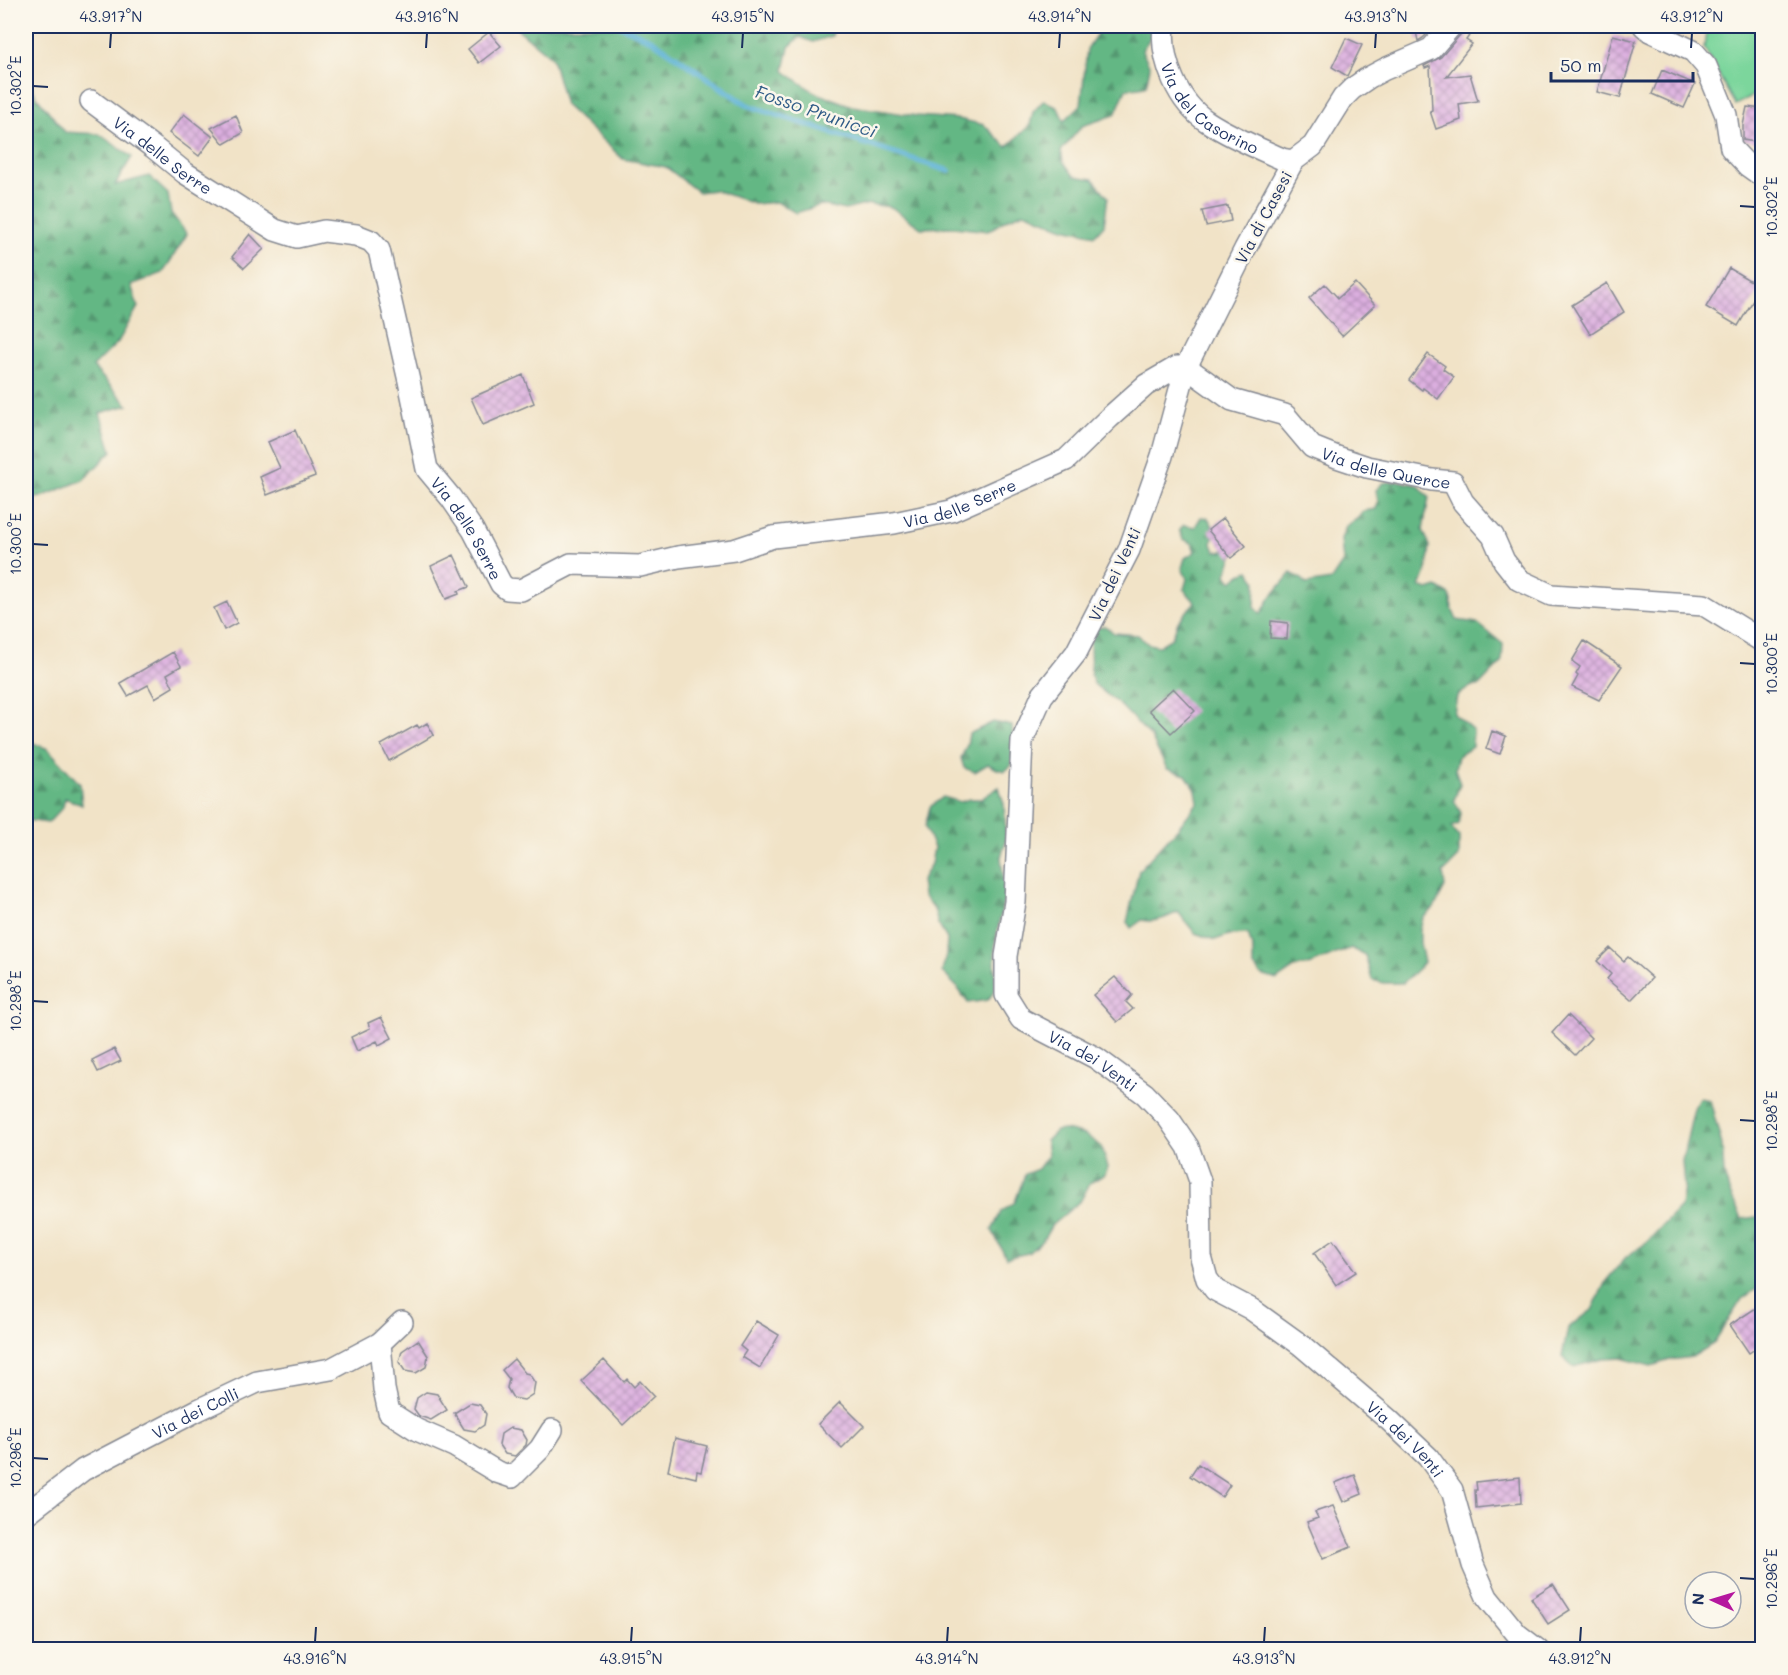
<svg xmlns="http://www.w3.org/2000/svg" width="1788" height="1675" font-family="Mali,sans-serif">
  <defs>
    <pattern id="forest-firs" width="22" height="20" patternUnits="userSpaceOnUse" patternTransform="scale(1.5)"><rect width="22" height="20" fill="#64b784"/><path d="M5 1l3.5 6h-7zM16 11l3.5 6h-7z" fill="#52956f"/></pattern>
    <pattern id="building-cross-hatch" width="8" height="8" patternUnits="userSpaceOnUse" patternTransform="scale(1.5)"><rect width="8" height="8" fill="#dcafdf"/><path d="M0 0l8 8M0 8l8-8" fill="none" stroke="#b28fb8"/></pattern>
  </defs>
  <rect width="100%" height="100%" fill="#fbf7ec"/>
  <filter id="ink" filterUnits="userSpaceOnUse"><feTurbulence type="fractalNoise" baseFrequency=".0167" numOctaves="2"/><feDisplacementMap in="SourceGraphic" scale="12" xChannelSelector="R" yChannelSelector="G"/><feConvolveMatrix kernelMatrix="1 2 1 2 8 2 1 2 1" color-interpolation-filters="sRGB"/></filter>
  <filter id="wash" filterUnits="userSpaceOnUse"><feTurbulence type="fractalNoise" baseFrequency=".008" numOctaves="4" result="noise"/><feDisplacementMap in="SourceGraphic" scale="24" xChannelSelector="R" yChannelSelector="G"/><feGaussianBlur stdDeviation="1.35" result="paint"/><feColorMatrix in="noise" values="0 0 0 0 0 0 0 0 0 0 0 0 0 0 0 0 0 1.4 0 .05"/><feComposite in="paint" operator="in"/></filter>
  <g filter="url(#wash)">
    <rect width="100%" height="100%" fill="#f1e3c7"/>
    <!-- green -->
    <path fill="#7bd69c" stroke="#4b827d" stroke-width="1.5" d="M1707,26H1762V84L1752,96L1735,105L1704,47Z"/>
    <!-- forest -->
    <path fill="url(#forest-firs)" stroke="#407371" stroke-width="1.5" d="M514,26H834L832,36L813,42L800,37L789,47L784,71L814,92L852,106L917,116L959,119L984,125L1007,147L1030,125L1033,112L1044,100L1058,108L1064,121L1081,105L1087,49L1097,34L1096,26H1153L1152,35L1142,50L1150,67L1146,86L1126,89L1115,115L1082,126L1061,151L1063,161L1074,176L1093,179L1108,197L1104,225L1095,235L1064,228L1024,212L1007,219L988,231L954,227L921,228L891,207L869,204L845,210L821,205L796,213L777,202L754,204L715,190L698,192L666,167L623,159L565,105L552,58Z
      M26,77L37,97L65,132L99,134L132,157L115,185L149,176L168,194L171,213L187,234L163,273L131,285L138,307L118,342L93,367L128,405L100,413L112,451L83,480L41,497L26,500Z
      M1398,481L1418,485L1429,497L1423,530L1430,546L1427,569L1420,587L1428,590L1437,587L1450,595L1452,609L1457,620L1477,623L1503,644L1502,662L1479,686H1472L1457,696L1454,714L1473,730L1472,747L1458,756L1455,769L1460,784L1454,800L1461,813L1459,824L1451,827L1459,837V857L1443,873L1445,887L1434,908L1423,918L1420,930V943L1424,963L1403,983H1384L1372,980L1365,955L1351,948L1309,965L1296,967L1277,980L1261,975L1253,965V950L1248,934L1229,935L1215,940L1195,933L1178,912C1166,918 1155,923 1142,920L1131,928L1127,922L1139,870L1178,828L1198,802L1196,790L1186,775L1167,769L1151,737L1122,707L1094,684L1091,675L1090,644L1094,629L1105,626L1114,633L1138,635L1148,644L1159,646L1172,638L1178,622L1195,602L1184,589L1187,579L1182,568L1185,558L1195,552L1192,543L1183,539L1179,530L1184,525L1195,527L1201,517L1208,518L1214,528L1212,544L1215,551L1224,552L1225,543L1236,549L1226,574L1232,581L1241,574L1249,571L1256,580L1255,607L1261,614L1270,598L1291,573L1302,579L1306,584L1331,580L1343,562L1341,539L1346,526L1357,519L1364,511L1376,509L1378,502L1376,490L1383,483Z
      M993,722L1012,726C1014,739 1011,752 1012,765L1005,771L997,769L988,764L975,772L964,768L961,758L967,745L969,734Z
      M26,725L33,743L48,749L80,784L82,805L65,798L63,807L48,823L26,820Z
      M999,787L1004,804L1006,841L1001,857L1005,893L995,943V990L988,1000L968,1003L957,987L942,972L946,955L947,939L938,924L934,909L923,896L921,881L931,864L934,848L925,827L930,807L943,797L961,802L969,799H981Z
      M1699,1098L1710,1100L1722,1145L1724,1173L1729,1191L1742,1219L1762,1216V1285L1742,1299L1713,1344L1692,1357L1670,1360L1651,1366L1621,1358L1603,1359L1573,1367L1562,1357L1568,1328L1592,1310L1606,1281L1626,1257L1646,1243L1681,1206L1684,1187L1682,1161L1694,1108Z
      M1065,1130L1085,1135L1101,1146L1108,1167L1105,1174L1090,1183L1081,1200L1052,1225L1043,1240L1028,1253L1006,1258L992,1230L1001,1212L1015,1202L1025,1174L1038,1169L1048,1155L1046,1141L1056,1131Z"/>
    <g fill="none" stroke-linecap="round" stroke-linejoin="round">
      <!-- stream -->
      <path stroke="#56b0d4" stroke-width="6" d="M621,26L652,40L747,105L949,171"/>
    </g>
    <g id="blocks">
      <!-- building -->
      <path fill="url(#building-cross-hatch)" d="M1463,26H1476L1466,40L1472,44L1446,77L1470,74L1478,101L1459,104L1461,120L1436,129L1430,111L1432,110L1430,66L1425,68L1424,66L1441,57L1461,34Z
        M1415,27L1426,35L1423,38L1418,41Z
        M489,32L501,46L479,63L468,49Z
        M1613,35L1636,41L1620,98L1597,92Z
        M1346,38L1362,45L1347,76L1332,67Z
        M1662,70L1695,84L1684,108L1652,94Z
        M1747,107L1762,109V143L1743,140V125Z
        M184,114L213,137L199,156L169,133Z
        M236,115L243,133L224,144L211,128Z
        M1228,206L1231,221L1206,226L1202,211Z
        M250,234L264,249L244,268L232,257Z
        M1729,268L1761,287L1738,326L1706,307Z
        M1355,283L1375,305L1342,336L1309,298L1325,284L1338,298Z
        M1607,283L1624,312L1590,334L1572,305Z
        M1428,354L1445,366L1443,369L1454,377L1438,399L1423,388L1422,390L1409,380Z
        M523,375L534,403L483,425L471,398Z
        M295,430L315,476L267,495L260,477L280,468L268,442Z
        M1223,518L1246,546L1231,558L1208,530Z
        M454,555L469,587L458,591L459,594L446,599L431,566Z
        M227,602L237,623L224,630L214,608Z
        M1271,621L1288,623L1287,639L1270,638Z
        M1584,641L1622,666L1599,700L1572,687L1578,676L1576,674L1580,667L1572,661Z
        M173,652L181,666L167,674L173,687L155,698L148,685L128,696L120,683Z
        M1173,688L1195,711L1171,733L1149,710Z
        M427,723L434,735L389,761L381,745L417,725L419,728Z
        M1492,731L1506,736L1500,754L1486,749Z
        M1610,948L1624,961L1628,957L1652,978L1631,1000L1607,979L1611,974L1597,961Z
        M1115,977L1132,995L1126,1002L1133,1009L1117,1022L1093,995Z
        M1568,1015L1591,1038L1575,1055L1552,1033Z
        M381,1017L392,1038L379,1045L377,1041L357,1051L351,1037L370,1028L368,1023Z
        M114,1049L121,1061L98,1072L92,1060Z
        M1333,1240L1356,1272L1336,1285L1314,1253Z
        M1762,1304V1344L1749,1353L1730,1325Z
        M756,1321L779,1335L760,1368L742,1357L746,1351L740,1346Z
        M418,1340L428,1356L426,1367L416,1373L405,1371L399,1362L402,1351Z
        M514,1359L525,1373L529,1374L535,1383L533,1394L524,1400L513,1398L507,1388L509,1379L502,1370Z
        M604,1360L624,1382L627,1379L634,1387L640,1381L654,1396L623,1425L581,1381Z
        M426,1392L437,1394L447,1410L431,1420L419,1416L414,1409L417,1398Z
        M840,1402L864,1426L842,1448L818,1424Z
        M470,1403L480,1405L486,1414L484,1425L475,1431L464,1429L454,1413Z
        M510,1428L521,1430L527,1440L526,1445L515,1456L505,1454L499,1445L501,1434Z
        M675,1438L707,1446L701,1472L697,1471L696,1478L668,1471Z
        M1198,1464L1230,1485L1222,1497L1190,1476Z
        M1355,1475L1362,1494L1343,1502L1335,1483Z
        M1520,1477L1521,1503L1476,1508L1475,1490H1477L1476,1482Z
        M1333,1506L1351,1547L1323,1559L1307,1522L1318,1518L1315,1512Z
        M1553,1584L1570,1610L1548,1624L1531,1598Z"/>
    </g>
  </g>
  <g filter="url(#ink)">
    <use href="#blocks" fill-opacity="0" stroke="#868992" stroke-width="1.5"/>
    <g fill="none" stroke-linecap="round" stroke-linejoin="round">
      <defs>
        <g id="street">
          <path id="s1" d="M1164,26C1160,60 1178,103 1208,122C1231,137 1258,148 1282,159L1293,161"/>
          <path id="s2" d="M1451,26L1431,49L1385,69L1368,78L1352,89L1343,98L1313,146L1293,161L1245,249L1186,367L1162,456L1129,550L1076,653L1042,696L1022,741L1015,902L1006,956V995L1021,1019L1096,1058L1145,1094L1169,1119L1188,1147L1200,1181L1201,1257L1207,1279L1215,1290L1251,1309L1301,1345L1389,1420L1428,1457L1452,1490L1473,1565L1487,1597L1517,1634L1538,1650"/>
          <path d="M1644,26L1650,31L1693,51L1706,66L1726,115L1731,148L1748,166L1762,176"/>
          <path id="s3" d="M91,101L153,147L185,173L275,230L297,237L324,231L356,235L371,241L379,250L409,381L427,469L451,498L473,530L501,584L507,589L521,590L571,564L640,566L678,557L734,550L773,537L894,523L951,511L1066,460L1109,418L1146,385L1177,367H1186"/>
          <path id="s4" d="M1186,367L1232,400L1285,415L1312,447L1337,457L1367,467L1432,480L1453,482L1463,502L1493,536L1504,561L1519,580L1551,595L1704,605L1762,641"/>
          <path d="M380,1343L384,1389L389,1412L417,1430L454,1446L497,1472L512,1477L540,1449L552,1430"/>
          <path id="s5" d="M26,1514L83,1470L198,1410L257,1382L331,1369L380,1343L402,1322"/>
        </g>
      </defs>
      <!-- street casing -->
      <use href="#street" stroke="#868992" stroke-width="24"/>
      <!-- street -->
      <use href="#street" stroke="#fff" stroke-width="21"/>
    </g>
  </g>
  <!-- ticks -->
  <path fill="none" stroke="#1b2f5e" stroke-width="2" d="M110,48L111,33M426,48L427,33M742,48L743,33M1059,48L1060,33M1375,48L1376,33M1691,48L1692,33M33,86L48,87M1740,206L1755,207M33,544L48,545M1740,663L1755,664M33,1001L48,1002M1740,1120L1755,1121M33,1458L48,1459M1740,1578L1755,1579M315,1642L316,1627M631,1642L632,1627M947,1642L948,1627M1264,1642L1265,1627M1580,1642L1581,1627"/>
  <g text-anchor="middle" dominant-baseline="central" stroke-width="5" stroke-linejoin="round" paint-order="stroke">
    <!-- street labels -->
    <g font-size="16" fill="#1b2f5e" stroke="#fbf7ec">
      <text stroke="none"><textPath href="#s1" startOffset="102">Via del Casorino</textPath></text>
      <text stroke="none"><textPath href="#s3" startOffset="90">Via delle Serre</textPath></text>
      <text transform="translate(1263 217) rotate(-62)">Via di Casesi</text>
      <text stroke="none"><textPath href="#s4" startOffset="231">Via delle Querce</textPath></text>
      <text stroke="none"><textPath href="#s3" startOffset="1172">Via delle Serre</textPath></text>
      <text stroke="none"><textPath href="#s3" startOffset="632">Via delle Serre</textPath></text>
      <text transform="translate(1114 574) rotate(-65)">Via dei Venti</text>
      <text stroke="none"><textPath href="#s2" startOffset="1224">Via dei Venti</textPath></text>
      <text stroke="none"><textPath href="#s5" startOffset="198">Via dei Colli</textPath></text>
      <text stroke="none"><textPath href="#s2" startOffset="1746">Via dei Venti</textPath></text>
    </g>
    <!-- water labels -->
    <g font-size="18" font-style="italic" fill="#305c87" stroke="#fbf7ec">
      <text transform="translate(816 111) rotate(19)">Fosso Prunicci</text>
    </g>
  </g>
  <!-- margin -->
  <rect width="1788" height="1675" fill="none" stroke="#fbf7ec" stroke-width="66"/>
  <!-- north arrow -->
  <g transform="translate(1713 1600) rotate(274)"><circle r="28" fill="#fbf7ec" stroke="#a1a7b3" stroke-width="1.5"/>
  <path d="M0-4.5L10 22L0 15L-10 22Z" fill="#b5179e"/>
  <text y="-9" font-size="16" font-weight="bold" text-anchor="middle" fill="#1b2f5e">N</text>
  </g>
  <!-- scale -->
  <path d="M1551 72v9h142v-9" fill="none" stroke="#1b2f5e" stroke-width="3"/>
  <text x="1560" y="72" font-size="18" fill="#1b2f5e" stroke="#fbf7ec" stroke-width="4.5" paint-order="stroke">50 m</text>
  <rect x="33" y="33" width="1722" height="1609" fill="none" stroke="#1b2f5e" stroke-width="2"/>
  <g font-size="15" text-anchor="middle" fill="#1b2f5e">
    <text x="111" y="22">43.917°N</text>
    <text x="427" y="22">43.916°N</text>
    <text x="743" y="22">43.915°N</text>
    <text x="1060" y="22">43.914°N</text>
    <text x="1376" y="22">43.913°N</text>
    <text x="1692" y="22">43.912°N</text>
    <text transform="translate(16 86) rotate(-90)" y="5">10.302°E</text>
    <text transform="translate(1772 207) rotate(-90)" y="5">10.302°E</text>
    <text transform="translate(16 544) rotate(-90)" y="5">10.300°E</text>
    <text transform="translate(1772 664) rotate(-90)" y="5">10.300°E</text>
    <text transform="translate(16 1001) rotate(-90)" y="5">10.298°E</text>
    <text transform="translate(1772 1121) rotate(-90)" y="5">10.298°E</text>
    <text transform="translate(16 1458) rotate(-90)" y="5">10.296°E</text>
    <text transform="translate(1772 1579) rotate(-90)" y="5">10.296°E</text>
    <text x="315" y="1664">43.916°N</text>
    <text x="631" y="1664">43.915°N</text>
    <text x="947" y="1664">43.914°N</text>
    <text x="1264" y="1664">43.913°N</text>
    <text x="1580" y="1664">43.912°N</text>
  </g>
</svg>
